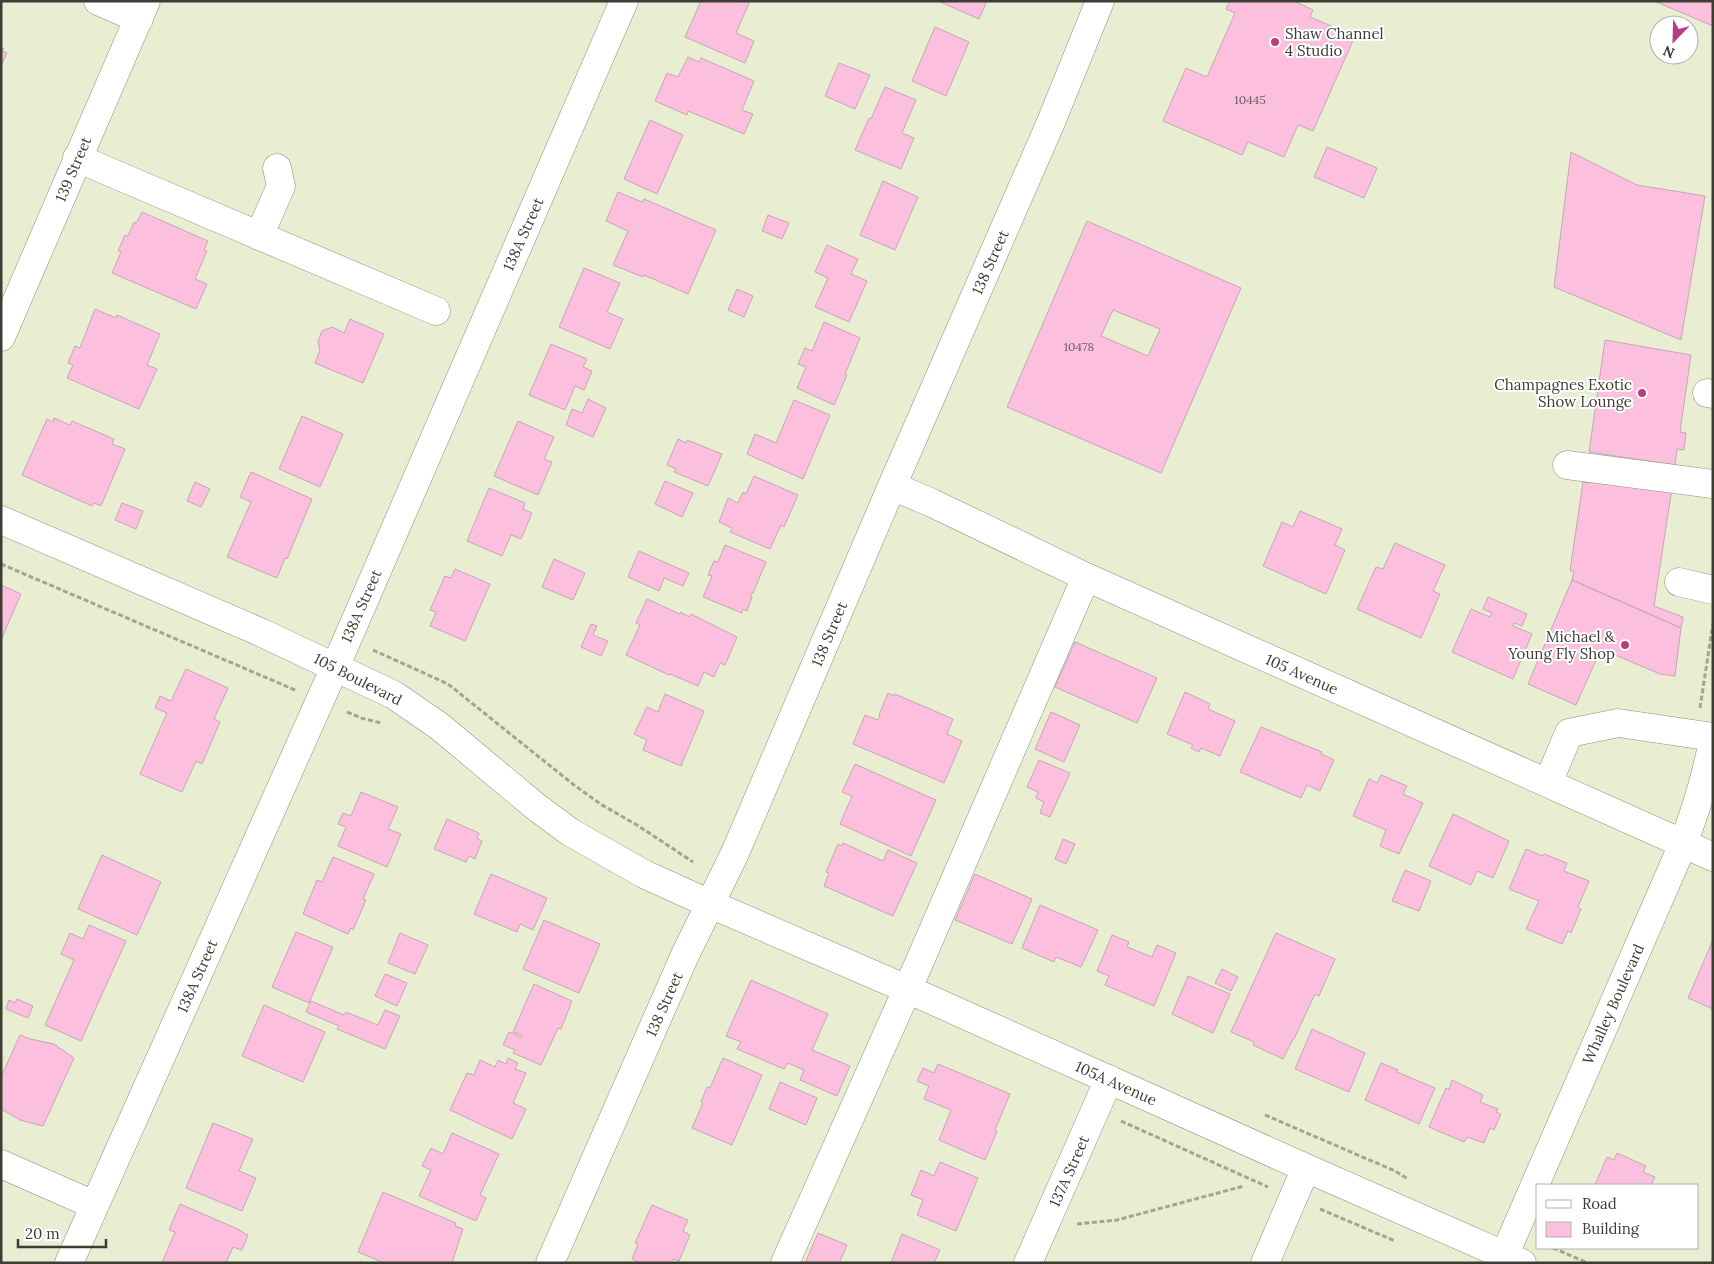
<svg xmlns="http://www.w3.org/2000/svg" width="1714" height="1264" font-family="Lora,serif">
  <rect width="100%" height="100%" fill="#e9edd2"/>
  <!-- building -->
  <path fill="#fdbfde" stroke="#c3a8b5" fill-rule="evenodd" d="M701,1H750L736,33L754,41L745,63L685,37Z
    M938,1H987L979,19Z
    M1230,1H1294L1313,10L1310,17L1355,36L1313,131L1298,125L1284,157L1248,142L1242,155L1163,121L1186,68L1207,77L1235,13L1226,9Z
    M1654,1H1713V26Z
    M935,27L969,42L946,96L912,81Z
    M1,48L4,49L2,51L7,53L1,66Z
    M688,57L699,62L701,58L754,81L742,110L753,114L744,134L688,111L687,115L655,101L667,73L678,77Z
    M839,63L870,75L855,109L825,96Z
    M885,87L916,100L902,133L914,138L901,169L855,150L869,118L871,119Z
    M650,120L683,135L657,194L624,179Z
    M1327,147L1377,168L1364,198L1314,177Z
    M1571,152L1637,185L1705,196L1681,340L1554,287Z
    M883,181L918,197L895,250L860,235Z
    M618,192L642,202L644,199L716,230L688,294L644,275L643,277L613,265L628,231L606,221Z
    M142,212L208,241L204,250L207,251L195,279L207,284L196,309L112,273L121,252L118,251L125,235L128,236L134,222L136,223L138,220Z
    M768,215L789,223L782,239L762,231Z
    M1087,221L1241,288L1161,473L1007,407ZM1113,310L1160,329L1148,356L1101,336Z
    M827,245L858,259L851,274L867,281L849,322L815,307L828,278L815,272Z
    M584,268L620,283L607,312L623,319L610,349L559,327Z
    M737,289L753,296L744,317L728,310Z
    M95,309L116,318L117,315L160,334L147,365L157,369L139,409L67,378L73,365L68,363L75,346L80,348Z
    M350,319L384,334L363,383L315,363L320,350L318,341L322,331L332,327L344,333Z
    M824,322L860,338L845,374L847,375L834,405L797,388L806,367L798,364L805,348L812,351Z
    M1605,340L1691,355L1680,432L1686,433L1684,450L1677,449L1675,465L1589,452Z
    M551,344L587,359L583,367L592,371L584,390L575,386L565,410L529,395Z
    M588,399L606,408L593,437L566,425L572,409L582,413Z
    M794,400L830,415L803,479L747,454L755,434L776,443Z
    M302,416L343,434L320,487L279,469Z
    M54,418L70,425L72,421L114,439L112,444L125,449L101,506L94,503L92,506L22,475L47,419L53,422Z
    M518,421L554,437L544,459L552,462L538,495L494,476Z
    M678,439L686,443L687,440L722,454L708,486L674,472L676,469L667,465Z
    M251,472L312,499L287,559L285,558L277,578L227,557L251,502L240,497Z
    M1590,475L1672,488L1654,606L1683,617L1681,628L1572,580L1574,571H1570L1583,482L1589,483Z
    M754,476L798,495L784,527L781,525L770,549L730,532L732,528L719,522L728,498L738,503L743,492L746,494Z
    M665,481L693,493L682,517L655,504Z
    M195,482L210,489L201,507L187,501Z
    M489,488L525,503L523,509L532,513L521,539L511,535L502,556L467,541Z
    M122,503L143,511L136,529L115,520Z
    M1300,511L1342,529L1335,545L1345,550L1326,594L1263,566L1282,522L1293,527Z
    M1395,543L1445,565L1433,591L1440,594L1421,638L1357,609L1376,567L1383,569Z
    M725,545L766,562L753,593H752L750,596L752,597L747,611L743,609L742,613L703,597L712,576L708,575L714,561L718,562Z
    M639,551L689,573L683,586L664,578L659,591L628,577Z
    M554,559L585,573L573,600L542,587Z
    M455,569L490,584L465,641L430,626L436,612L430,610L445,576L451,578Z
    M1572,580L1681,628L1675,676L1660,674L1601,649L1576,705L1528,684Z
    M1,585L21,594L1,640Z
    M1488,597L1527,614L1522,626L1514,623L1513,626L1532,634L1513,679L1452,652L1471,609L1490,617L1492,613L1483,609Z
    M647,599L680,614L681,612L689,617L691,614L737,637L725,665L720,663L714,677L704,672L698,686L670,674L669,675L626,655L640,625L636,623Z
    M591,624L597,626L593,635L608,641L601,656L581,647Z
    M1075,642L1157,678L1137,723L1055,687Z
    M186,669L228,688L214,719L220,722L202,764L196,761L182,792L140,774L167,713L155,708L160,696L171,701Z
    M1185,692L1210,704L1208,709L1235,721L1220,756L1201,748L1199,752L1191,748L1193,745L1167,734Z
    M888,693L894,696L895,694L953,719L947,734L962,741L944,783L853,744L865,715L878,720L880,716L879,715Z
    M665,694L704,711L681,766L643,750L647,740L634,734L647,707L658,712Z
    M1051,712L1080,725L1064,762L1035,749Z
    M1261,727L1322,752L1321,754L1334,760L1320,791L1307,785L1301,798L1240,772Z
    M1039,760L1070,773L1050,817L1040,813L1044,802L1036,798L1038,792L1027,787Z
    M855,764L936,800L911,856L840,824L852,796L842,792Z
    M1381,775L1407,786L1403,794L1423,803L1399,854L1380,846L1386,830L1353,816L1369,779L1377,783Z
    M361,792L398,807L388,829L401,834L387,867L338,846L346,827L338,824L343,813L351,816Z
    M1453,814L1509,841L1493,878L1477,871L1471,885L1429,866Z
    M447,819L479,833L477,838L482,841L475,859L469,856L466,862L434,849Z
    M1063,839L1075,844L1066,864L1055,859Z
    M843,843L883,861L888,850L917,863L893,916L824,886L829,873L826,872L838,844L842,846Z
    M1526,849L1543,856L1544,854L1567,863L1564,871L1589,881L1578,907L1581,909L1571,933L1568,931L1562,944L1526,929L1539,901L1509,889Z
    M102,855L161,882L137,935L78,909Z
    M333,857L374,874L363,899L366,900L353,930L351,928L348,934L303,914L317,880L322,882Z
    M1405,870L1431,881L1419,911L1392,901Z
    M491,874L547,898L533,930L520,924L517,932L474,914Z
    M975,874L1032,899L1012,944L955,920Z
    M1040,905L1098,930L1081,967L1056,957L1054,962L1022,948Z
    M544,920L600,944L579,993L523,969Z
    M89,925L126,941L81,1041L45,1025L74,960L61,954L70,933L83,939Z
    M296,932L333,947L309,1003L272,987Z
    M400,933L428,945L415,974L388,963Z
    M1276,933L1335,959L1319,996L1315,994L1294,1039H1293L1283,1059L1253,1045L1254,1042L1231,1032Z
    M1112,935L1129,942L1127,947L1152,957L1157,945L1176,953L1154,1006L1105,985L1109,976L1097,971Z
    M1713,940V1009L1688,998Z
    M1222,969L1238,977L1231,991L1215,983Z
    M385,974L407,983L397,1006L375,996Z
    M1188,976L1230,994L1213,1033L1172,1014Z
    M751,980L828,1014L812,1050L850,1066L837,1096L800,1080L804,1070L788,1063L784,1069L737,1049L741,1042L726,1036Z
    M534,984L572,1001L561,1029L558,1028L541,1065L513,1053L515,1050L503,1045L509,1032L521,1037L522,1035L513,1032Z
    M17,999L33,1006L28,1018L6,1009L9,1000L15,1003Z
    M311,1001L344,1015L346,1012L378,1025L385,1010L400,1016L385,1049L337,1029L339,1026L306,1012Z
    M264,1005L325,1032L303,1082L242,1056Z
    M1312,1029L1365,1053L1349,1092L1295,1069Z
    M20,1035L30,1039L54,1044L74,1058L43,1126L20,1120L1,1109V1077Z
    M508,1058L518,1063L515,1069L526,1073L513,1103L526,1109L512,1139L450,1110L467,1073L474,1075L480,1060L495,1067L498,1060L506,1064Z
    M723,1058L762,1075L732,1145L692,1128L703,1103L701,1102L707,1087L710,1088Z
    M1381,1063L1398,1070L1397,1072L1435,1088L1419,1124L1365,1100Z
    M938,1064L1010,1094L995,1130L997,1131L985,1160L939,1140L951,1110L924,1099L929,1086L917,1081L923,1068L934,1073Z
    M1452,1080L1483,1095L1480,1102L1498,1109L1496,1112L1501,1114L1494,1130L1490,1128L1484,1143L1467,1137L1464,1142L1429,1127L1446,1088L1449,1089Z
    M780,1082L817,1098L806,1125L769,1109Z
    M213,1123L253,1139L239,1171L256,1178L242,1211L186,1188Z
    M452,1133L499,1154L480,1195L486,1198L476,1221L419,1196L431,1170L422,1166L431,1148L443,1154Z
    M1617,1153L1646,1166L1643,1172L1655,1177L1651,1185H1595L1607,1157L1614,1160Z
    M940,1162L978,1178L956,1231L917,1215L923,1200L911,1195L921,1170L934,1176Z
    M383,1192L456,1223L455,1226L463,1229L452,1263H384L358,1252Z
    M180,1204L240,1230V1231L248,1235L242,1250L233,1247L226,1263H162L175,1232L169,1230Z
    M652,1205L688,1220L683,1231L690,1235L679,1261L673,1259L671,1263H640L632,1259L638,1244L635,1243Z
    M818,1233L847,1245L839,1263H810L806,1261Z
    M902,1234L940,1250L934,1263H891Z"/>
  <g fill="none" stroke-linecap="round" stroke-linejoin="round">
    <defs>
      <path id="minor" d="M98,1L139,19
        M77,158L436,311
        M259,236L281,186L277,168
        M1,337L146,1
        M1707,393L1713,394
        M1567,465L1713,484
        M892,486L932,503L1086,577L1713,857
        M1,520L260,632L394,695L439,726L535,806L570,832L644,874L710,904L907,989L1306,1168L1522,1263
        M1679,582L1713,590
        M1548,783L1569,733L1618,723L1713,737
        M1,1164L94,1205
        M69,1263L347,640L624,1
        M550,1263L685,955L735,853L892,486L1051,122L1100,1
        M785,1263L919,963L1086,577
        M1028,1263L1109,1079
        M1265,1263L1306,1168"/>
      <path id="major" d="M1501,1263L1683,844C1696,810 1706,777 1713,741"/>
    </defs>
    <!-- minor casing -->
    <use href="#minor" stroke="#8d9179" stroke-width="29"/>
    <!-- major casing -->
    <use href="#major" stroke="#8d9179" stroke-width="29"/>
    <!-- path -->
    <path stroke="#a2a591" stroke-width="3" stroke-dasharray="5 2.5" stroke-linecap="butt" d="M1,564L295,690
      M373,650L448,684L574,785L602,805L637,825L693,862
      M1700,708L1713,623
      M347,712L361,718L381,723
      M1265,1115L1395,1171L1408,1179
      M1121,1121L1268,1187
      M1320,1209L1395,1241
      M1077,1224L1117,1220L1244,1186
      M1553,1248L1588,1263"/>
    <!-- minor -->
    <use href="#minor" stroke="#fff" stroke-width="28"/>
    <!-- major -->
    <use href="#major" stroke="#fff" stroke-width="28"/>
  </g>
  <!-- markers -->
  <g fill="#ba3b86" stroke="#fff" stroke-width="2">
    <circle cx="1275" cy="42" r="5"/>
    <circle cx="1642" cy="393" r="5"/>
    <circle cx="1625" cy="645" r="5"/>
  </g>
  <g text-anchor="middle" dominant-baseline="central" stroke-width="4" stroke-linejoin="round" paint-order="stroke">
    <!-- number labels -->
    <g font-size="12" fill="#6c5e5e">
      <text x="1250" y="99">10445</text>
      <text x="1079" y="346">10478</text>
    </g>
    <!-- poi labels -->
    <g font-size="15" fill="#3c3e34" stroke="#fff" text-anchor="end">
      <text x="1285" y="33" text-anchor="start">Shaw Channel<tspan x="1285" dy="17">4 Studio</tspan></text>
      <text x="1632" y="384">Champagnes Exotic<tspan x="1632" dy="17">Show Lounge</tspan></text>
      <text x="1615" y="636">Michael &amp;<tspan x="1615" dy="17">Young Fly Shop</tspan></text>
    </g>
    <!-- street labels -->
    <g font-size="15" fill="#3c3e34" stroke="#fff">
      <text transform="translate(73 169) rotate(-67)">139 Street</text>
      <text transform="translate(523 234) rotate(-66)">138A Street</text>
      <text transform="translate(990 262) rotate(-66)">138 Street</text>
      <text transform="translate(361 606) rotate(-66)">138A Street</text>
      <text transform="translate(829 634) rotate(-67)">138 Street</text>
      <text transform="translate(1302 674) rotate(24)">105 Avenue</text>
      <text transform="translate(358 679) rotate(27)">105 Boulevard</text>
      <text transform="translate(197 976) rotate(-66)">138A Street</text>
      <text transform="translate(664 1004) rotate(-66)">138 Street</text>
      <text transform="translate(1613 1004) rotate(-66)">Whalley Boulevard</text>
      <text transform="translate(1116 1083) rotate(24)">105A Avenue</text>
      <text transform="translate(1069 1171) rotate(-66)">137A Street</text>
    </g>
  </g>
  <!-- border -->
  <rect width="1714" height="1264" fill="none" stroke="#3c3e34" stroke-width="5"/>
  <!-- legend -->
  <rect x="1536" y="1184" width="162" height="65" fill="#ffffff" stroke="#b1b2ae"/>
  <rect x="1546" y="1200" width="25" height="8" fill="#ffffff" stroke="#b1b2ae"/>
  <text x="1582" y="1209" font-size="15" fill="#3c3e34">Road</text>
  <rect x="1546" y="1222" width="25" height="15" fill="#fdbfde" stroke="#b1b2ae"/>
  <text x="1582" y="1234" font-size="15" fill="#3c3e34">Building</text>
  <!-- north arrow -->
  <g transform="translate(1674 40) rotate(203)"><circle r="24" fill="#ffffff" stroke="#b1b2ae"/>
  <path d="M0-4L9 19L0 12L-9 19Z" fill="#ba3b86"/>
  <text y="-8" font-size="14" font-weight="bold" text-anchor="middle" fill="#3c3e34">N</text>
  </g>
  <!-- scale -->
  <path d="M18 1239v8h88v-8" fill="none" stroke="#3c3e34" stroke-width="2.5"/>
  <text x="25" y="1239" font-size="15" fill="#3c3e34" stroke="#ffffff" stroke-width="4" paint-order="stroke">20 m</text>
</svg>
